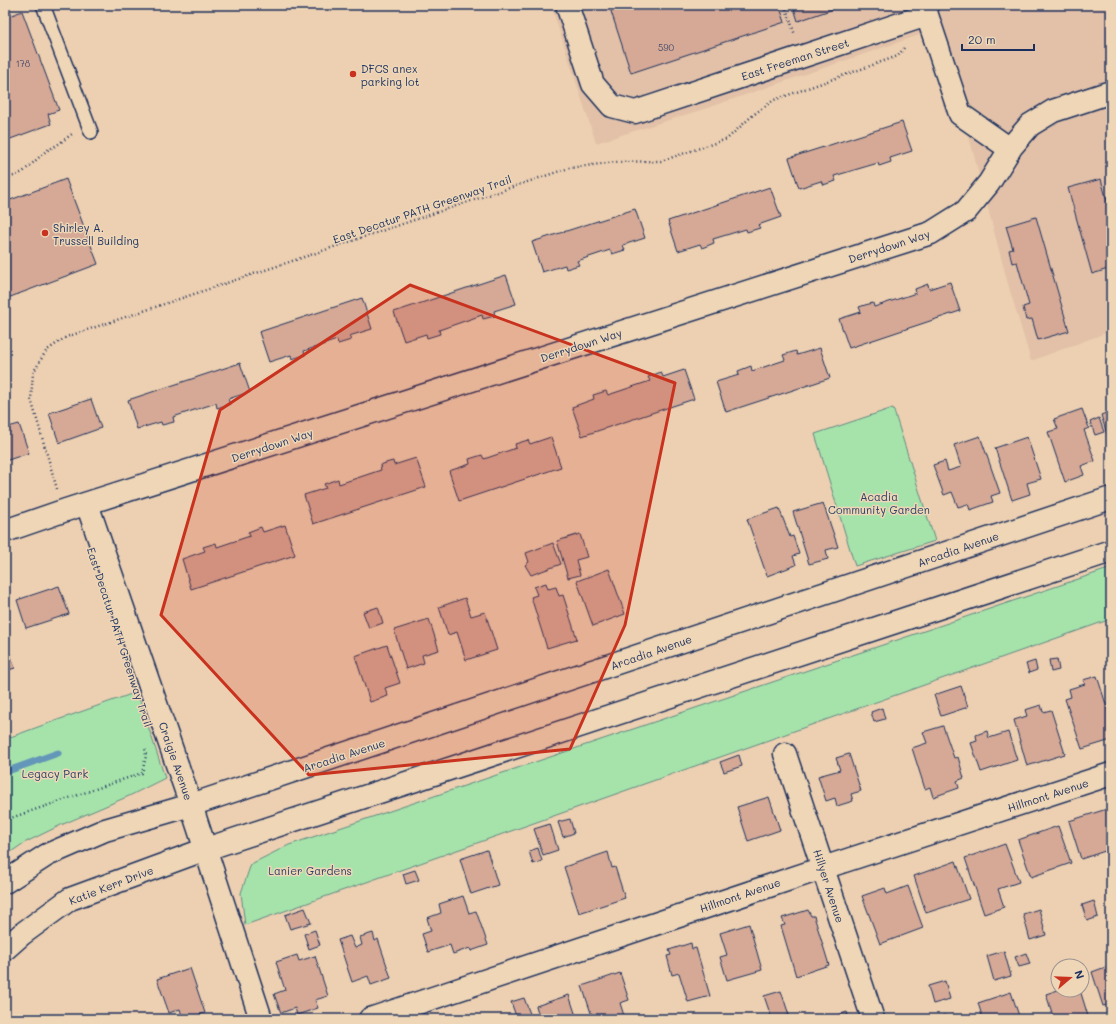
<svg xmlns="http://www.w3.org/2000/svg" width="1116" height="1024" font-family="Mali,sans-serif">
  <rect width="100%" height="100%" fill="#edd0b1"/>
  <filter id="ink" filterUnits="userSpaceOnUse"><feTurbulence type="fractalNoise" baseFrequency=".025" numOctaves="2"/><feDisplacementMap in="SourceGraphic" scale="8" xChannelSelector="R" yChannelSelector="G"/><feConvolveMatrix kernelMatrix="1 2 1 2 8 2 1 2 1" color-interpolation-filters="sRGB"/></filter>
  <g filter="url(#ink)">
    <!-- built -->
    <path fill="#e2c1a8" d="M551,5H1111V331L1031,361L1008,284L940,28L707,108L596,143Z"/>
    <!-- green -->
    <path fill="#a6e3aa" stroke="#608984" d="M893,408L935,541L855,566L815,434Z
      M1111,568V619L245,925L241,893L251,864L289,845Z
      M137,692L165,778L129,796L61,825L24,843L5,856V739L49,723Z"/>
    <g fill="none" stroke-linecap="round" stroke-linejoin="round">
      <!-- stream -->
      <path stroke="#6396b8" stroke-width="7" d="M5,772L58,753"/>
    </g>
    <!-- building -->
    <path fill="#d5a996" stroke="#1b2f5e" d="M8,5L12,15L22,11L59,110L48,114L51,124L5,141V6Z
      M609,5H779L785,22L631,73Z
      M793,5H845L798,21Z
      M902,122L912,151L890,158L891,162L879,166L878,163L834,176L836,181L823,185L821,181L799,188L789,158Z
      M66,179L98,264L5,299V202Z
      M1101,179L1111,216V268L1092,274L1068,188Z
      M770,187L781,217L758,225L760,228L747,232L746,229L713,239L714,243L702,248L700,244L678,251L668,221Z
      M635,209L645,238L623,245L625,250L612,254L610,250L577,261L579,265L566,269L565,265L542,272L532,242Z
      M1036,217L1069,331L1038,340L1032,319L1026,320L1023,307L1029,305L1017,262L1012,263L1009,250L1013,249L1006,226Z
      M506,275L516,304L494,311L495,316L483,319L482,315L439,330L440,334L427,338L426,334L404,341L394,312Z
      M950,282L960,311L849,348L839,319L861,312L859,307L865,305L873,303L874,307L916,293L915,289L928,284L929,289Z
      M362,298L372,329L349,336L351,340L338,344L337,340L304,351L305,355L292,359L291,355L269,362L259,332Z
      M820,348L830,378L726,412L716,382L739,375L738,371L751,366L752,371L785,360L783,355L796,351L797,355Z
      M240,363L250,392L228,399L230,404L217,408L216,403L173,417L174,422L162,425L161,422L137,429L128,400Z
      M684,370L694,399L582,436L572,407L594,399L593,395L606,391L608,395L650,381L648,377L661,372L663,377Z
      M91,399L101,428L59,443L49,413Z
      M1082,409L1089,428L1084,430L1095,461L1081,466L1084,475L1065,482L1048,432L1058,429L1054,419Z
      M1111,411V447L1101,415Z
      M1099,418L1104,432L1095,435L1090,422Z
      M19,424L29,453L5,461V428Z
      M980,436L1000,493L991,496L993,502L970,510L968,504L958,507L952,492L944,495L933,465L945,461L948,471L961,467L954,445Z
      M551,437L561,467L459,501L449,471L470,464L469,459L482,455L484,459L516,448L515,444L528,440L530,444Z
      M1027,437L1041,479L1027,483L1030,494L1012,500L995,448Z
      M416,458L426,487L313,524L304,495L326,488L324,484L338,479L339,484L381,470L380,465L389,462L393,461L394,465Z
      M823,503L838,547L826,550L828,559L809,564L793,512Z
      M779,508L790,537L793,536L799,554L793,556L796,565L767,576L747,519Z
      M285,525L295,555L191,589L182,559L205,551L203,547L216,543L217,547L250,536L248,532L261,527L263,532Z
      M580,534L587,557L576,560L580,575L568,578L557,541Z
      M553,543L561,564L531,575L525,565L529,562L526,553Z
      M609,569L625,614L593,626L577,581Z
      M546,583L548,589L556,587L559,596L563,595L577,639L547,648L531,597L537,595L534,587Z
      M59,586L69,614L26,628L17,600Z
      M465,598L471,616L485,612L497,650L466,660L457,632L448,635L439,607Z
      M378,607L383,623L369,628L363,612Z
      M429,619L439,650L422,655L424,663L406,669L394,630Z
      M387,645L400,683L385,688L388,696L370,702L355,656Z
      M10,654L15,668L5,671V656Z
      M1057,659L1059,670L1051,672L1049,660Z
      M1035,661L1037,670L1029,673L1026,664Z
      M1097,676L1111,720V740L1082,749L1065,699L1071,697L1069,689L1085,684L1083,680Z
      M961,686L968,707L941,716L934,695Z
      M1041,705L1043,712L1051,710L1065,754L1027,766L1014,720L1027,716L1025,710Z
      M882,708L885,719L874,722L871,712Z
      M943,726L954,758L958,757L964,778L957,781L959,788L933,797L930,787L925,789L912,748L927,743L923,732Z
      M987,731L989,738L1008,732L1017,760L981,772L971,743L977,741L976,735Z
      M849,754L861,791L851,794L853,801L837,806L835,798L826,801L818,776L840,770L836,758Z
      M739,755L742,766L724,772L720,762Z
      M769,797L780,830L748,841L737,807Z
      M1110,808L1111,812V849L1081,859L1069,821Z
      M570,819L574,833L563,837L558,822Z
      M550,824L558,850L543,855L534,829Z
      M1058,826L1071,863L1031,877L1018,840Z
      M1005,844L1019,882L998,889L1004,907L984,914L965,858Z
      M538,848L542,861L533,864L529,851Z
      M487,850L498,885L471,894L460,859Z
      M608,852L612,868L615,867L625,898L579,913L564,867Z
      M956,861L969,899L926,913L914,876Z
      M415,870L419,880L406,884L403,874Z
      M908,886L923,928L880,944L862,896L885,888L887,894Z
      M463,896L469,913L476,911L488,945L471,951L470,948L453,954L450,945L428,952L422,934L431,931L427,918L441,913L439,904Z
      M1094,901L1098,917L1087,921L1082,905Z
      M305,908L311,923L290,929L285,915Z
      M1039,909L1046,935L1030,940L1023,914Z
      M808,910L811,916H814L829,965L796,976L781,926L785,925L782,918Z
      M749,924L762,970L727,980L720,957L727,955L720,933Z
      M315,930L320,945L309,949L304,934Z
      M373,933L375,941L378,939L391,978L371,985L368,976L352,982L338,940L350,936L355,948L362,945L360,937Z
      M691,943L692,949L696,948L710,996L688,1002L679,973L672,975L667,956L671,955L669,950Z
      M1004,951L1011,976L994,981L987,956Z
      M1026,953L1030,964L1019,967L1015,957Z
      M297,955L299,961L315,956L328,996L315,1000L318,1008L297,1015L295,1008L281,1013L274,994L285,990L276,962Z
      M1111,965V1004L1103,1006L1092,972Z
      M190,968L205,1013L187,1019H183L180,1009L169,1013L157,979Z
      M620,973L629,1000L620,1003L625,1019H593L582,986Z
      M945,981L950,999L933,1004L928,986Z
      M1058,990H1080L1088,1016L1083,1018V1019H1054L1046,994Z
      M781,991L789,1015L775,1019H772L764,996Z
      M1011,992L1020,1019H983L978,1003Z
      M569,995L577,1019H540L536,1006Z
      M524,998L532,1019H517L511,1002Z
      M847,1012L849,1019H826Z
      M945,1015L946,1019H931Z"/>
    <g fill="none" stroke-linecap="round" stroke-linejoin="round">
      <defs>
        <path id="service" d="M43,5L91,132"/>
        <path id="minor" d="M567,5L593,84L612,106L635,112L927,15L960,114L1010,149
          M87,504L191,805L261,1019
          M5,531L66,510L931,233L966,211L989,183L1012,146L1030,125L1053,111L1111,92
          M785,754L873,1019
          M370,1019L823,868L1111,774"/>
        <path id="tertiary" d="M5,882L47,855L105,830L191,805L1111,498
          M5,949L22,934L70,899L206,849L1111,551"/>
      </defs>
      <!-- service casing -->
      <use href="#service" stroke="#1b2f5e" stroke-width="16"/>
      <!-- minor casing -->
      <use href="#minor" stroke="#1b2f5e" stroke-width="25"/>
      <!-- tertiary casing -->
      <use href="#tertiary" stroke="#1b2f5e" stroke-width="25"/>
      <!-- path -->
      <path stroke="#1b2f5e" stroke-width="2.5" stroke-dasharray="1 3" stroke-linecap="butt" d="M785,5L795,35
        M5,178L14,176L23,172L46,151L57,145L72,134
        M57,489L31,399L33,373L46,351L66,337L569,168L616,162L661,161L727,139L753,115L774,100L898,56L904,48
        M5,820L142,773L146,756L145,747"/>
      <!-- service -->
      <use href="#service" stroke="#eed6b6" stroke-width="13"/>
      <!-- minor -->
      <use href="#minor" stroke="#eed6b6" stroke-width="22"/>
      <!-- tertiary -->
      <use href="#tertiary" stroke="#eed6b6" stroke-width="22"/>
    </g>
  </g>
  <!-- marked area -->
  <path fill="#c8321e" fill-opacity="0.2" stroke="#c8321e" stroke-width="3" stroke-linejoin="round" d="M410,285L675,383L625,625L570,749L309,775L161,615L220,410Z"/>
  <!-- markers -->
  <g fill="#c8321e" stroke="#eed6b6" stroke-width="1.5">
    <circle cx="353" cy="74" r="4"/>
    <circle cx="45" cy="233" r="4"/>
  </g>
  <g text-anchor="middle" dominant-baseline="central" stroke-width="3" stroke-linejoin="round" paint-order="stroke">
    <!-- number labels -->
    <g font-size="9" fill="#4a4e6c">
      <text x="666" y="47">590</text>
      <text x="23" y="63">178</text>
    </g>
    <!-- street labels -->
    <g font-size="11" fill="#1b2f5e" stroke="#eed6b6">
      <text transform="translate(795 59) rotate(-18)">East Freeman Street</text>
      <text transform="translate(422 209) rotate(-19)">East Decatur PATH Greenway Trail</text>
      <text transform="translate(889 246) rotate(-18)">Derrydown Way</text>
      <text transform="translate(581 345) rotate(-18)">Derrydown Way</text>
      <text transform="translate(272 445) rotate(-18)">Derrydown Way</text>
      <text transform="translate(958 549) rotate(-19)">Arcadia Avenue</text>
      <text transform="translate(120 637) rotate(72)">East Decatur PATH Greenway Trail</text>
      <text transform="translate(651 652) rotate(-19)">Arcadia Avenue</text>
      <text transform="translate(344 755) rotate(-18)">Arcadia Avenue</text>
      <text transform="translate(176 761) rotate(71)">Craigie Avenue</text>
      <text transform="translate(1048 795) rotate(-18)">Hillmont Avenue</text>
      <text transform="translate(111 885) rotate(-21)">Katie Kerr Drive</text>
      <text transform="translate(829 886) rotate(72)">Hillyer Avenue</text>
      <text transform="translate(740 895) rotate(-19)">Hillmont Avenue</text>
    </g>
    <!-- poi labels -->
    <g font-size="11" fill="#1b2f5e" stroke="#eed6b6" text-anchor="start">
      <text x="361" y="68">DFCS anex<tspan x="361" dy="13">parking lot</tspan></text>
      <text x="53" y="227">Shirley A.<tspan x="53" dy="13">Trussell Building</tspan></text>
    </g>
    <!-- park labels -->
    <g font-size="11" fill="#294166" stroke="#eed6b6">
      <text x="879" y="496">Acadia<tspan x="879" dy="13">Community Garden</tspan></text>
      <text x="55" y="773">Legacy Park</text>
      <text x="310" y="870">Lanier Gardens</text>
    </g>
  </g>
  <!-- margin -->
  <rect width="1116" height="1024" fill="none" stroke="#eed6b6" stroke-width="20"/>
  <rect x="10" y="10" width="1096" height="1004" fill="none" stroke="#1b2f5e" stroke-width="1.5" filter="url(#ink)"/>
  <!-- north arrow -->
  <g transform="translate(1070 978) rotate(71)"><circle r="19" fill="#eed6b6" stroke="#9a9393"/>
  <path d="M0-3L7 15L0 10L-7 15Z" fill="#c8321e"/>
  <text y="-6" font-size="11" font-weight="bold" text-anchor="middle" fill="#1b2f5e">N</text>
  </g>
  <!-- scale -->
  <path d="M962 44v6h72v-6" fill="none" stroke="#1b2f5e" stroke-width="2"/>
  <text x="968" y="44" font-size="12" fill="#1b2f5e" stroke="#eed6b6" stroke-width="3" paint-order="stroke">20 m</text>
</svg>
